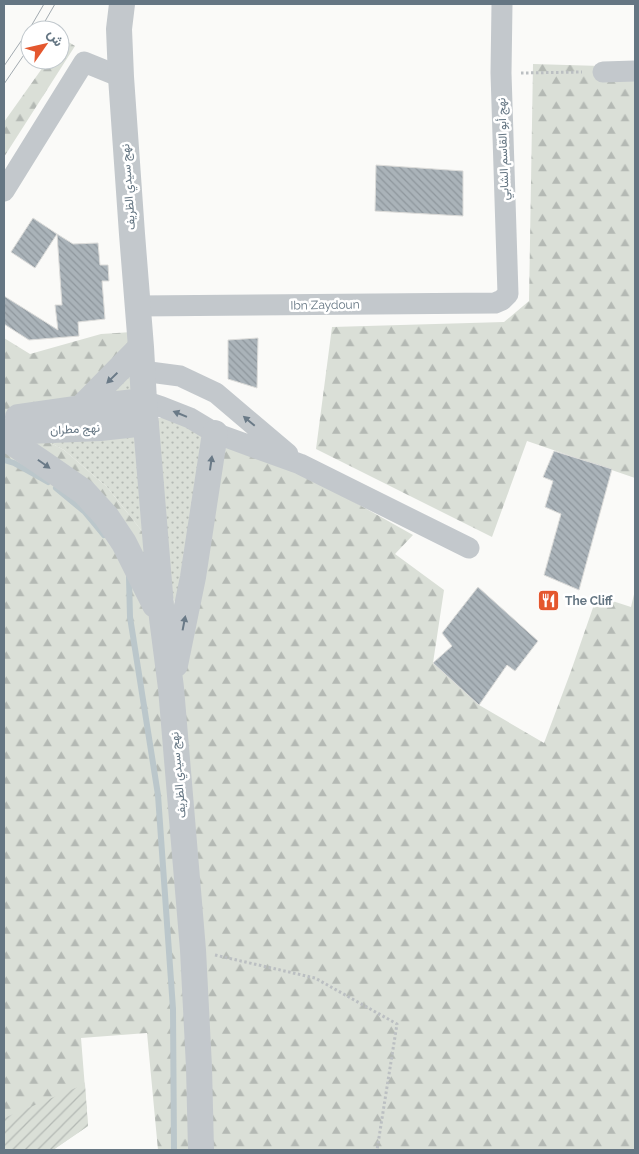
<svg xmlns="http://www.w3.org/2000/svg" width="639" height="1154" font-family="Raleway,Vazirmatn,sans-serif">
  <defs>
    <pattern id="grass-dots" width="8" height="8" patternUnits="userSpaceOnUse" patternTransform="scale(1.25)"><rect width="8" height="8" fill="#dadfd7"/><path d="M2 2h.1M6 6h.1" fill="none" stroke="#b4b9b4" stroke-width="1.8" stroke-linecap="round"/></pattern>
    <pattern id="forest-firs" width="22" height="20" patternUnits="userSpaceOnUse" patternTransform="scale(1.25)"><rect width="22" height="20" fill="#dadfd7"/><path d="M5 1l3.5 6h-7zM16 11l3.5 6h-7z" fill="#b4b9b4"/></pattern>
    <pattern id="garden-furrows" width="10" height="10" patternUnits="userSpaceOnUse" patternTransform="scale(1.25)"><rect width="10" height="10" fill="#dadfd7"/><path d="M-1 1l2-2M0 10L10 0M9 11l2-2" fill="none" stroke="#b4b9b4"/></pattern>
    <pattern id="building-back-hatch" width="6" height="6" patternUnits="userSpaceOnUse" patternTransform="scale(1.25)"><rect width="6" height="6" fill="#aab3b9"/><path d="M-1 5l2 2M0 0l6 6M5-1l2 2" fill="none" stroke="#8e969c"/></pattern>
  </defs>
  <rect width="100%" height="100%" fill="#fafaf8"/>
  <!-- grass -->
  <path fill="url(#grass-dots)" d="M132,332L138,426L159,418H180L201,434L205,454L178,610L149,540L107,487L64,450L18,426Z"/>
  <!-- forest -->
  <path fill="url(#forest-firs)" d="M62,38L75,46L4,157V122L48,60H60V42Z
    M533,64L635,67V478L527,441L492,537L316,449L332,327L504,322L529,301Z
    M132,332L122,374L19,426L64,450L107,487L149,540L177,609L205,454L201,434L299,471L413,535L395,554L444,590L433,663L479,705L544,743L571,671L597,596L631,607L635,590V1150H158L147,1033L81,1038L88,1126L53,1150H4V338L30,354L101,334Z"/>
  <!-- garden -->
  <path fill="url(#garden-furrows)" d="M85,1084L88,1126L53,1150H4V1118Z"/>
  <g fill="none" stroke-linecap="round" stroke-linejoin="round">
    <!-- stream -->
    <path stroke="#bbc7cb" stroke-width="6" d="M4,460L14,463L48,482
      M56,488L85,512L104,535
      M129,577L130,617L158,795L173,1009L174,1150"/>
  </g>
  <!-- building -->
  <path fill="url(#building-back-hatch)" stroke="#dcdcda" d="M376,165L463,171V216L375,211Z
    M33,218L57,234L35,268L11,252Z
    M57,234L73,244L98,243L100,265H108L109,281H102L105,319L78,322L79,336L29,340L4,324V296L58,330L55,305H62Z
    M258,338L257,388L228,379V340Z
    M554,451L612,469L579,590L544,575L561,514L545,507L553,481L543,477Z
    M478,587L538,641L515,671L507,665L479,705L433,663L452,646L442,633Z"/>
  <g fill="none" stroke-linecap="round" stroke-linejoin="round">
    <!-- path -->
    <path stroke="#bbbfc2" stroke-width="3" stroke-dasharray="2.5 2.5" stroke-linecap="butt" d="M521,73L582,72
      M215,955L315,978L397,1024L377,1150"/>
    <!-- minor -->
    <path stroke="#c3c8cc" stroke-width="21" d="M603,72L635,71
      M4,191L84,62L121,77
      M138,306L495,303L502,300L508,294L501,73L502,4
      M142,371L180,376L216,393L288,454
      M144,401L162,407L190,418L215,433L300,464L469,548"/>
    <!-- tertiary -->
    <path stroke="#c3c8cc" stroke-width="26" d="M122,4L119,29L121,77L132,234L141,347L144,401L162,618L171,688L193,950L199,1067L201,1150
      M81,408L141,347
      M18,417L81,408L144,401
      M4,432L100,428L146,423
      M4,437L41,462L84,492L106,516L124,543L155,605
      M175,665L193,577L215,433"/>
    <!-- tram -->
    <path stroke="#a2aab0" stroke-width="1" d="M40,30L55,4
      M4,66L30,28L44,4
      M4,84L30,46"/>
  </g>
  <!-- one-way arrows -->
  <defs><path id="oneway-solid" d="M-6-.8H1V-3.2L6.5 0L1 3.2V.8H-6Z" transform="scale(1.25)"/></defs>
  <g fill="#6a7a87">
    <use href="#oneway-solid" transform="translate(112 378) rotate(136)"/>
    <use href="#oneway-solid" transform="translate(180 414) rotate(-158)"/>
    <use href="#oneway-solid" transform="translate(249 421) rotate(-140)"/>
    <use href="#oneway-solid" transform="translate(211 463) rotate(-82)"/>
    <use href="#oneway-solid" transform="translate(44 464) rotate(35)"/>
    <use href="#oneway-solid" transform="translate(184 623) rotate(-79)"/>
  </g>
  <!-- icons -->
  <defs>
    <symbol id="restaurant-square" viewBox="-11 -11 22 22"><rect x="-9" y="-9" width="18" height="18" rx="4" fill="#e4572e" stroke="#fff"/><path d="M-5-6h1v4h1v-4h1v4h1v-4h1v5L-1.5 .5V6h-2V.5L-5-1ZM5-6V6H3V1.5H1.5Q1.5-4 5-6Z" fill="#fff"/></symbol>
  </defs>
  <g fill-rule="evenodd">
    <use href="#restaurant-square" x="536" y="588" width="25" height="25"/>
  </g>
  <g text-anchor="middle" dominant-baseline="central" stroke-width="5" stroke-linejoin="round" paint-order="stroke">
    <!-- street labels -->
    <g font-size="12" fill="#657683" stroke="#fff">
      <text transform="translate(503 149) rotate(-92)">نهج أبو القاسم الشابي</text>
      <text transform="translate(128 187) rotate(-94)">نهج سيدي الظريف</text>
      <text transform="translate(325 305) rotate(-1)">Ibn Zaydoun</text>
      <text transform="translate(75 429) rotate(-3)">نهج مطران</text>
      <text transform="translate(178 775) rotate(-95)">نهج سيدي الظريف</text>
    </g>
    <!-- poi labels -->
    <g font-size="12" font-weight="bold" fill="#657683" stroke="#fff" text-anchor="start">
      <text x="565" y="601">The Cliff</text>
    </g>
  </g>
  <!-- border -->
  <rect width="639" height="1154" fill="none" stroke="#657683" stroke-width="10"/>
  <!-- north arrow -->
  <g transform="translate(45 45) rotate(56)"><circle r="24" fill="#ffffff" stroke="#c1c8cd"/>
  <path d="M0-4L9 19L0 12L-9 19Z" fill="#e4572e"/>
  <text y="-8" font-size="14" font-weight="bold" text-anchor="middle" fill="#657683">ش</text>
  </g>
</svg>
